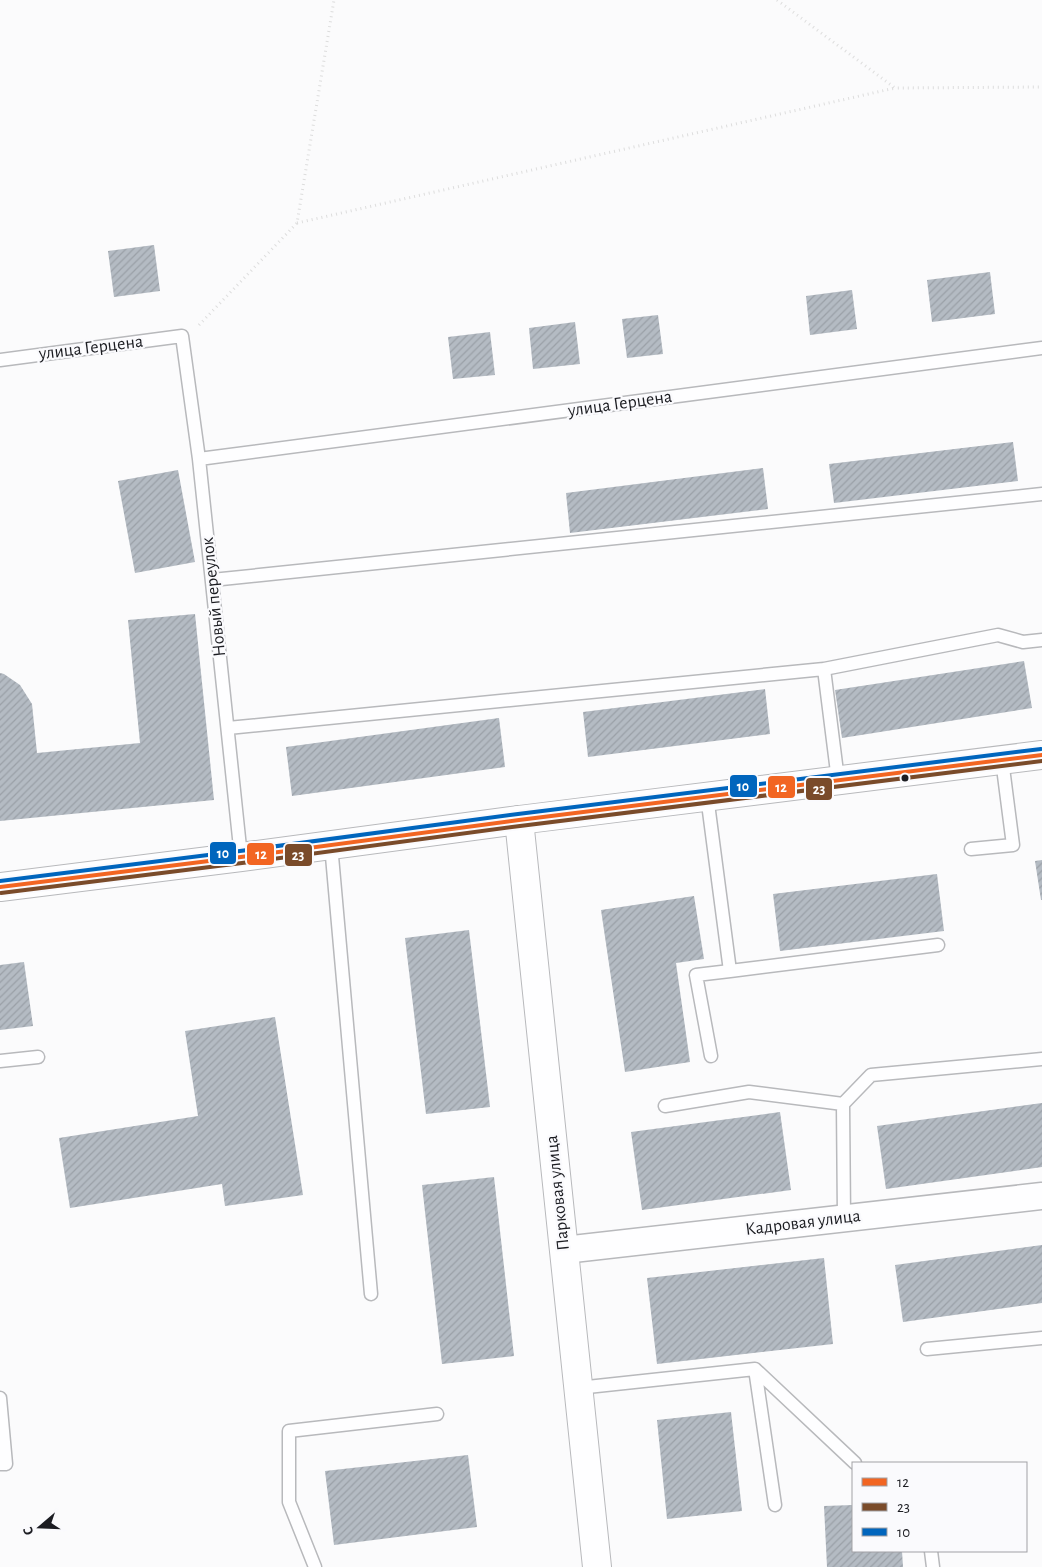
<svg xmlns="http://www.w3.org/2000/svg" width="1042" height="1567" font-family="'Alegreya Sans',sans-serif">
  <defs>
    <pattern id="building-hatch" width="6" height="6" patternUnits="userSpaceOnUse" patternTransform="scale(1.25)"><rect width="6" height="6" fill="#b4bbc3"/><path d="M-1 1l2-2M0 6l6-6M5 7l2-2" fill="none" stroke="#9aa0a7"/></pattern>
  </defs>
  <rect width="100%" height="100%" fill="#fbfbfc"/>
  <!-- building -->
  <path fill="url(#building-hatch)" d="M154,245L160,291L114,297L108,251Z
    M990,272L995,314L932,322L927,280Z
    M852,290L857,329L810,335L806,296Z
    M658,315L663,354L627,358L622,319Z
    M575,322L580,364L533,369L529,328Z
    M490,332L495,375L453,379L448,337Z
    M1013,442L1018,481L834,503L829,464Z
    M763,468L768,509L570,533L566,493Z
    M178,470L195,562L135,573L118,481Z
    M195,614L214,800L0,821V673L4,674L20,685L32,704L37,753L140,743L128,620Z
    M1024,661L1032,708L842,738L835,690Z
    M765,689L770,734L588,757L583,712Z
    M499,718L505,767L292,796L286,747Z
    M1042,860V900H1041L1035,861Z
    M937,874L944,931L780,951L773,894Z
    M694,896L704,959L676,963L690,1062L625,1072L601,910Z
    M469,930L490,1107L426,1114L405,938Z
    M24,962L33,1026L0,1030V965Z
    M275,1017L303,1195L225,1206L222,1184L70,1208L59,1138L198,1116L185,1031Z
    M1042,1103V1167L886,1189L877,1126Z
    M780,1112L791,1190L642,1210L631,1132Z
    M494,1177L514,1356L442,1364L422,1185Z
    M1042,1245V1303L903,1322L895,1265Z
    M824,1258L833,1344L657,1364L647,1278Z
    M731,1412L742,1511L667,1519L657,1420Z
    M468,1455L477,1527L334,1545L325,1471Z
    M853,1505V1551H902L903,1567H827L824,1506Z"/>
  <g fill="none" stroke-linecap="round" stroke-linejoin="round">
    <defs>
      <path id="service" d="M0,360L182,336L199,459L241,857
        M199,459L1042,348
        M212,580L1042,494
        M228,728L824,669
        M838,780L824,669L998,635L1023,642L1042,640
        M707,796L730,971L696,975L711,1056
        M331,845L371,1294
        M971,849L1013,845L1002,760
        M730,971L938,945
        M0,1061L38,1057
        M665,1106L749,1092L843,1104
        M844,1218L843,1104L871,1075L1042,1059
        M927,1349L1042,1338
        M755,1369L855,1463
        M578,1388L755,1369L775,1505
        M0,1398L6,1464H0
        M931,1551L933,1567
        M315,1567L289,1502V1431L437,1414"/>
      <path id="minor" d="M564,1250L1042,1196"/>
      <path id="tertiary" d="M519,820L597,1567"/>
      <path id="secondary" d="M0,887L241,857L519,820L1042,755"/>
    </defs>
    <!-- service casing -->
    <use href="#service" stroke="#b8b9bc" stroke-width="15"/>
    <!-- minor casing -->
    <use href="#minor" stroke="#b8b9bc" stroke-width="29"/>
    <!-- tertiary casing -->
    <use href="#tertiary" stroke="#b8b9bc" stroke-width="30"/>
    <!-- secondary casing -->
    <use href="#secondary" stroke="#b8b9bc" stroke-width="30"/>
    <!-- path -->
    <path stroke="#ddd" stroke-width="3" stroke-dasharray="1 4" stroke-linecap="butt" d="M777,0L895,88L1042,87
      M297,223L895,88
      M199,325L297,223L334,0"/>
    <!-- service -->
    <use href="#service" stroke="#fefeff" stroke-width="12"/>
    <!-- minor -->
    <use href="#minor" stroke="#fefeff" stroke-width="26"/>
    <!-- tertiary -->
    <use href="#tertiary" stroke="#fefeff" stroke-width="28"/>
    <!-- secondary -->
    <use href="#secondary" stroke="#fefeff" stroke-width="28"/>
    <defs>
      <path id="bus-1" d="M0,887L241,857L519,820L1042,755"/>
      <path id="bus-2" d="M1,893L242,863L520,826L1042,761"/>
      <path id="bus-3" d="M0,881L240,851L518,814L1041,749"/>
    </defs>
    <!-- bus-1 casing -->
    <use href="#bus-1" stroke="#fafafd" stroke-width="8"/>
    <!-- bus-2 casing -->
    <use href="#bus-2" stroke="#fafafd" stroke-width="8"/>
    <!-- bus-3 casing -->
    <use href="#bus-3" stroke="#fafafd" stroke-width="8"/>
    <!-- bus-1 -->
    <use href="#bus-1" stroke="#f26522" stroke-width="4"/>
    <!-- bus-2 -->
    <use href="#bus-2" stroke="#7a4b2a" stroke-width="4"/>
    <!-- bus-3 -->
    <use href="#bus-3" stroke="#0065bd" stroke-width="4"/>
  </g>
  <!-- markers -->
  <circle fill="#1b1c21" stroke="#fafafd" stroke-width="2" cx="905" cy="778" r="4.5"/>
  <g text-anchor="middle" dominant-baseline="central" stroke-width="4.5" stroke-linejoin="round" paint-order="stroke">
    <!-- street labels -->
    <g font-size="18" fill="#1b1c21" stroke="#fafafd">
      <text transform="translate(91 348) rotate(-7)">улица Герцена</text>
      <text transform="translate(620 404) rotate(-8)">улица Герцена</text>
      <text transform="translate(214 597) rotate(-96)">Новый переулок</text>
      <text transform="translate(558 1193) rotate(-96)">Парковая улица</text>
      <text transform="translate(803 1223) rotate(-7)">Кадровая улица</text>
    </g>
  </g>
  <g stroke="#fafafd" stroke-width="2">
    <rect x="729" y="774" width="29" height="24" rx="5" fill="#0065bd"/>
    <rect x="767" y="775" width="29" height="24" rx="5" fill="#f26522"/>
    <rect x="805" y="777" width="28" height="24" rx="5" fill="#7a4b2a"/>
    <rect x="209" y="841" width="28" height="24" rx="5" fill="#0065bd"/>
    <rect x="246" y="842" width="29" height="24" rx="5" fill="#f26522"/>
    <rect x="284" y="843" width="29" height="24" rx="5" fill="#7a4b2a"/>
  </g>
  <g font-size="14" text-anchor="middle" font-weight="bold" fill="#fff">
    <text x="743" y="791">10</text>
    <text x="781" y="792">12</text>
    <text x="819" y="794">23</text>
    <text x="223" y="858">10</text>
    <text x="261" y="859">12</text>
    <text x="298" y="860">23</text>
  </g>
  <!-- legend -->
  <rect x="852" y="1462" width="175" height="90" fill="#fafafd" stroke="#a1a1a5"/>
  <rect x="862" y="1478" width="25" height="8" fill="#f26522" stroke="#a1a1a5"/>
  <text x="897" y="1487" font-size="15" fill="#1b1c21">12</text>
  <rect x="862" y="1503" width="25" height="8" fill="#7a4b2a" stroke="#a1a1a5"/>
  <text x="897" y="1512" font-size="15" fill="#1b1c21">23</text>
  <rect x="862" y="1528" width="25" height="8" fill="#0065bd" stroke="#a1a1a5"/>
  <text x="897" y="1537" font-size="15" fill="#1b1c21">10</text>
  <!-- north arrow -->
  <g transform="translate(40 1527) rotate(251)" stroke="#fafafd" stroke-width="4" paint-order="stroke">
  <path d="M0-4L9 19L0 12L-9 19Z" fill="#1b1c21"/>
  <text y="-8" font-size="14" font-weight="bold" text-anchor="middle" fill="#1b1c21">С</text>
  </g>
</svg>
